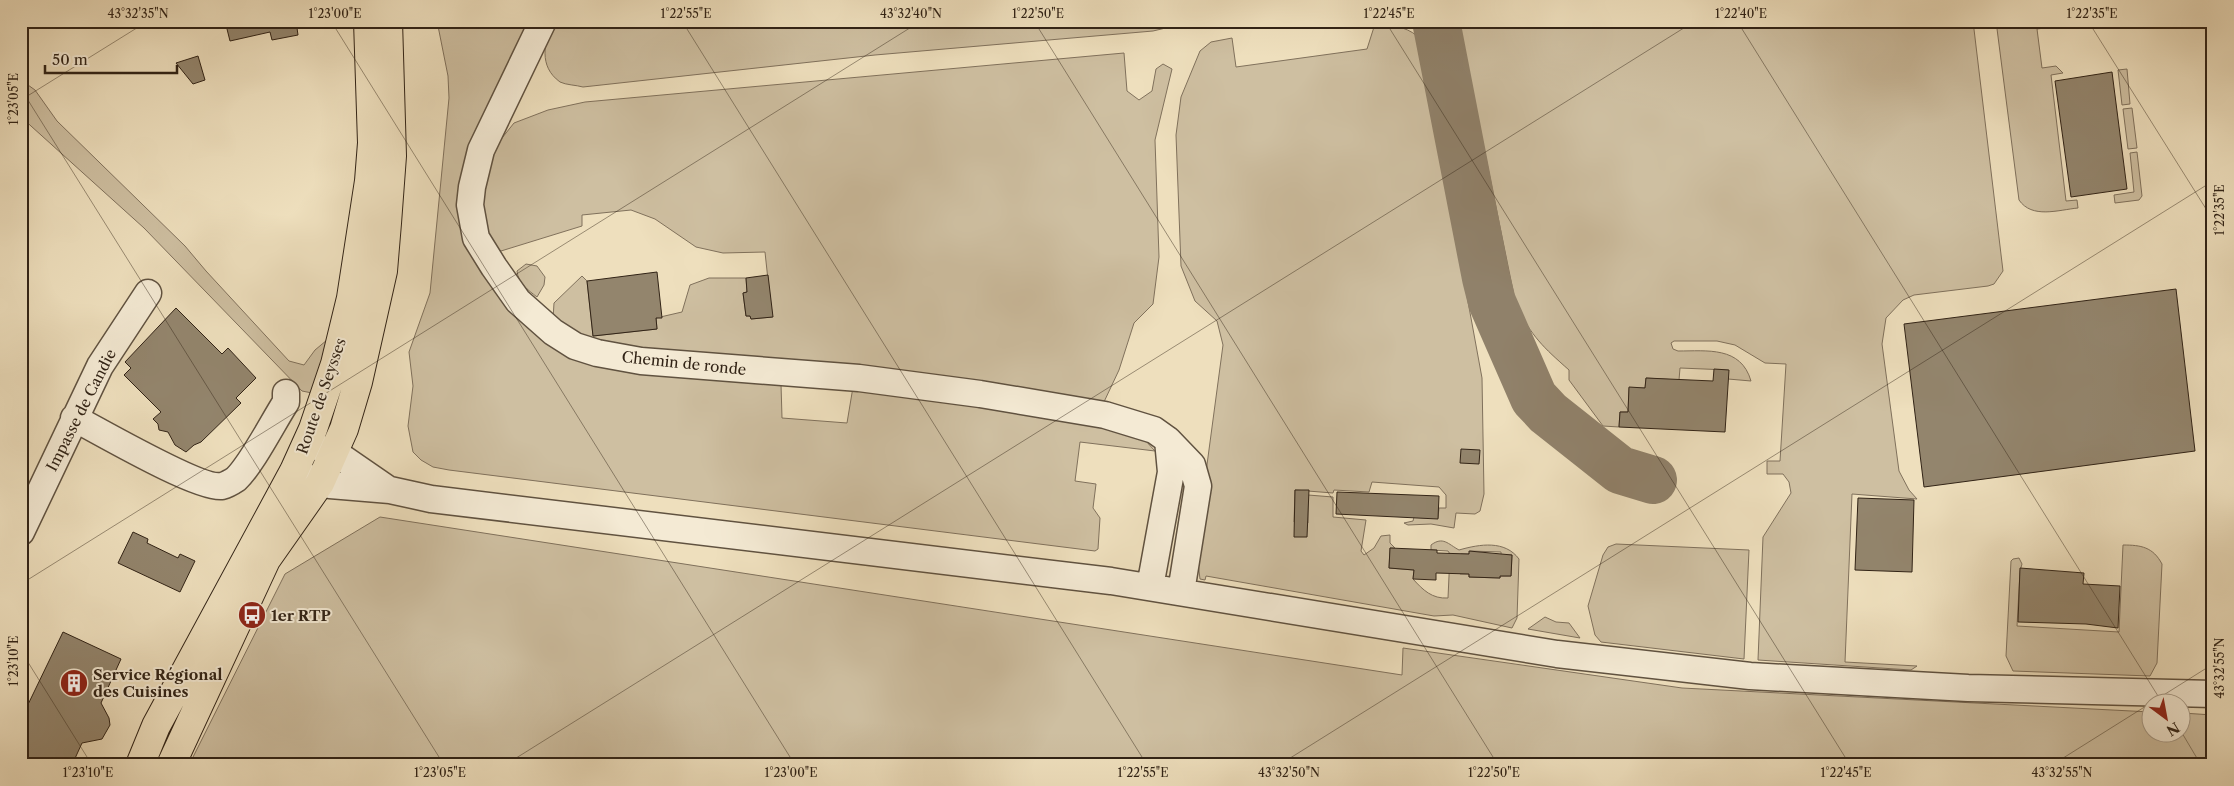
<svg xmlns="http://www.w3.org/2000/svg" width="2234" height="786" font-family="'Libre Caslon Text',serif">
  <rect width="100%" height="100%" fill="#eedfbd"/>
  <filter id="stains"><feTurbulence type="fractalNoise" baseFrequency=".004" numOctaves="4"/><feColorMatrix values="0 0 0 0 .2 0 0 0 0 .09 0 0 0 0 .02 0 0 0 .5 -.17"/></filter>
  <radialGradient id="worn" r=".72"><stop offset=".6" stop-color="#630" stop-opacity="0"/><stop offset="1" stop-color="#630" stop-opacity=".3"/></radialGradient>
  <!-- green -->
  <path fill="#cebfa1" stroke="#80715c" fill-rule="evenodd" d="M437,21H530L462,195L542,334L781,384L782,418L847,423L853,387L1094,423L1144,439L1155,451L1080,442L1075,481L1096,484L1093,508L1100,518L1098,549L1095,551L449,470L433,467L421,460L413,452L408,426L413,386L409,352L430,293L449,98L448,76Z
    M551,21H1177L1174,26L1153,31L875,55L583,87C576,85 566,85 560,82C538,66 545,43 551,21Z
    M1458,21H1973L2003,271L1994,284L1988,286L1914,295L1903,300L1886,318L1882,344L1899,471L1909,490L1917,499L1852,494L1845,662L1917,666L1911,670L1758,660L1763,537L1791,493L1789,482L1783,474H1767V461H1780L1786,364L1765,363L1735,345L1717,341H1674L1671,343L1673,349L1678,351C1707,351 1741,346 1751,381L1728,379V370L1680,368L1679,380L1646,378L1645,388H1629L1628,412H1620L1619,427L1603,426L1569,380V370C1543,347 1532,337 1516,305Z
    M1996,21H2097L2037,29L2042,68L2056,66L2063,73L2051,75L2066,201L2077,200L2078,208C2058,210 2032,219 2019,200Z
    M1381,22C1393,26 1413,28 1420,40L1482,378L1484,494L1480,511L1475,514L1456,513L1454,528L1431,524L1408,525L1404,523L1413,521L1414,517L1438,518L1439,508H1446V495L1439,487L1372,482L1369,492L1334,490L1333,493L1295,490L1294,522L1308,523V495L1333,497V517L1366,520L1361,551L1364,555L1374,548L1381,536L1390,535V543L1395,548H1390L1389,568L1414,570L1413,579C1423,590 1432,599 1448,598L1450,554L1448,551L1431,550V545C1443,536 1448,544 1459,550C1480,544 1505,540 1519,559L1517,618L1512,628L1453,615L1434,616L1206,576L1205,580L1200,579L1196,547L1223,345L1217,321L1195,301L1181,266L1176,135L1181,97L1200,51L1211,42L1232,38L1236,67L1367,49L1374,27ZM1470,551L1501,552V555H1512L1511,576H1500V578L1469,577V574H1460L1461,554H1469Z
    M1124,53L1127,91L1139,100L1152,91L1156,69L1163,64L1172,69L1155,140L1159,257L1153,304L1134,323L1119,370L1103,404L614,352L568,332L553,319L554,303L582,276L587,281L593,336L657,329L656,318L682,312L690,285L709,278H746L747,292L743,293L746,316H750L751,319L772,317L765,252L723,253L696,247L655,219L631,210L582,215V226L501,251L494,248L488,239L479,206L494,148L514,123L548,110L585,102Z
    M2127,69L2130,104L2122,105L2118,70Z
    M21,80L35,90L57,121L185,246L206,271L289,361L304,365L315,350L327,340L317,383L312,393L302,391L144,228L21,117Z
    M2132,108L2137,148L2128,149L2123,109Z
    M2137,152L2142,196L2139,200L2115,203L2114,195L2134,192L2130,153Z
    M526,264L537,266L545,277L544,285L537,297C528,290 518,283 517,271Z
    M380,517L1402,675L1403,648L1682,688L2151,712L2152,734H2182V713L2213,715V765H189L285,574Z
    M1616,544L1749,550L1744,659L1601,642L1595,635L1588,606L1603,555L1608,547Z
    M2123,545C2141,545 2153,547 2162,564L2157,663L2150,676L2013,671L2006,656L2011,561L2013,559L2019,558L2022,564L2020,571L2017,626L2119,632Z
    M1545,617L1556,622L1569,623L1580,638L1528,629Z"/>
  <g fill="none" stroke-linecap="round" stroke-linejoin="round">
    <!-- taxiway -->
    <path stroke="#90816a" stroke-width="48" d="M1436,21L1486,278L1492,302L1534,398L1548,413L1620,470L1653,480"/>
  </g>
  <!-- building -->
  <path fill="#93856d" stroke="#312316" d="M225,21H296L298,35L272,40L270,32L230,41Z
    M198,56L205,80L193,84L176,63Z
    M2112,72L2127,189L2071,197L2055,81Z
    M657,272L662,318H656L657,329L593,336L587,281Z
    M768,275L773,317L751,319L750,316H746L743,293L747,292L746,278Z
    M2176,289L2195,451L1924,487L1904,324Z
    M176,308L222,354L228,348L256,378L236,398L241,403L201,442L194,445L186,452L175,445L168,432L159,430L158,424L153,419L161,412L124,375L131,368L125,362Z
    M1714,369L1729,370L1725,432L1619,427L1620,412H1628L1629,387L1645,388L1646,378L1713,381Z
    M1461,449L1480,450L1479,464L1460,463Z
    M1295,490H1309L1307,537H1294Z
    M1337,492L1439,496L1438,519L1336,514Z
    M1858,498L1914,500L1912,572L1855,570Z
    M133,532L148,539L147,543L178,558L180,554L195,561L180,592L118,563Z
    M1390,548L1437,550V553L1469,554V551L1512,555L1511,576H1500V578L1469,577V574L1436,573V580L1413,579L1414,570L1389,568Z
    M2020,568L2084,573L2083,584L2120,586L2118,628L2086,624L2018,622Z
    M63,632L121,659L101,703L109,718L110,725L102,739L82,743L72,765H21V719Z"/>
  <g fill="none" stroke-linecap="round" stroke-linejoin="round">
    <defs>
      <path id="minor" d="M543,21L481,150L472,187L470,205L476,238L494,267L518,301L553,332L575,346L597,353L641,361L859,378L980,394L1105,415L1154,430L1168,440
        M74,418C99,431 200,490 222,486C226,485 233,481 236,479C252,464 273,422 286,402V393
        M313,445L344,459L389,490
        M301,475L330,485L390,490L431,499L1111,581L1557,654L1750,676L1968,688L2213,694
        M21,532L100,366L148,293
        M1150,587L1171,472L1168,440L1192,465L1198,486L1181,592"/>
      <path id="major" d="M140,765L156,726L294,471L313,429L335,364L351,298L369,181L372,143L368,21
        M171,765L266,560L320,483L344,429L358,382L383,271L387,223L392,156L388,21"/>
    </defs>
    <!-- minor casing -->
    <use href="#minor" stroke="#605240" stroke-width="29"/>
    <!-- major casing -->
    <use href="#major" stroke="#312316" stroke-width="30"/>
    <!-- minor -->
    <use href="#minor" stroke="#f4ead4" stroke-width="26"/>
    <!-- major -->
    <use href="#major" stroke="#eedfbd" stroke-width="28"/>
  </g>
  <!-- ticks -->
  <path fill="none" stroke="#312316" stroke-width="1" stroke-opacity="0.45" d="M331,21L795,765M682,21L1147,765M1034,21L1498,765M1385,21L1850,765M1737,21L2163,704M2088,21L2213,220M21,89L444,765M21,100L148,21M21,584L921,21M21,651L92,765M2182,733L2201,765M505,765L1695,21M1279,765L2213,181M2052,765L2213,664"/>
  <!-- icons -->
  <defs>
    <symbol id="bus-disc" viewBox="-11 -11 22 22"><circle r="9.5" fill="#8f2418" stroke="#f4ead4"/><path d="M-5-6H5V4H4V6H2V4H-2V6H-4V4H-5ZM-3.5-4V0h7V-4ZM-3.5 1.2v1.5H-2V1.2ZM2 1.2v1.5H3.5V1.2Z" fill="#fff"/></symbol>
    <symbol id="building-disc" viewBox="-11 -11 22 22"><circle r="9.5" fill="#8f2418" stroke="#f4ead4"/><path d="M-4-6H4V6H1V3H-1V6H-4ZM-2.5-4.3h1.7v1.8h-1.7ZM.8-4.3h1.7v1.8H.8ZM-2.5-1h1.7V.8h-1.7ZM.8-1h1.7V.8H.8Z" fill="#fff"/></symbol>
  </defs>
  <g fill-rule="evenodd">
    <use href="#bus-disc" x="236" y="599" width="32" height="32"/>
    <use href="#building-disc" x="58" y="667" width="32" height="32"/>
  </g>
  <g text-anchor="middle" dominant-baseline="central" stroke-width="4" stroke-linejoin="round" paint-order="stroke">
    <!-- street labels -->
    <g font-size="15" fill="#312316" stroke="#f4ead4">
      <text transform="translate(684 363) rotate(6)">Chemin de ronde</text>
      <text transform="translate(321 396) rotate(-71)">Route de Seysses</text>
      <text transform="translate(81 410) rotate(-63)">Impasse de Candie</text>
    </g>
    <!-- poi labels -->
    <g font-size="15" font-weight="bold" fill="#312316" stroke="#f4ead4" text-anchor="start">
      <text x="271" y="615">1er RTP</text>
      <text x="93" y="674">Service Régional<tspan x="93" dy="17">des Cuisines</tspan></text>
    </g>
  </g>
  <!-- margin -->
  <rect width="2234" height="786" fill="none" stroke="#eedfbd" stroke-width="55"/>
  <!-- north arrow -->
  <g transform="translate(2166 718) rotate(148)"><circle r="24" fill="#f4ead4" stroke="#a69a88"/>
  <path d="M0-4L9 19L0 12L-9 19Z" fill="#8f2418"/>
  <text y="-8" font-size="14" font-weight="bold" text-anchor="middle" fill="#312316">N</text>
  </g>
  <!-- scale -->
  <path d="M45 65v8h132v-8" fill="none" stroke="#312316" stroke-width="2.5"/>
  <text x="52" y="65" font-size="15" fill="#312316" stroke="#f4ead4" stroke-width="4" paint-order="stroke">50 m</text>
  <rect x="28" y="28" width="2178" height="730" fill="none" stroke="#312316" stroke-width="2"/>
  <g font-size="12" text-anchor="middle" fill="#312316">
    <text x="138" y="18">43°32'35"N</text>
    <text x="335" y="18">1°23'00"E</text>
    <text x="686" y="18">1°22'55"E</text>
    <text x="911" y="18">43°32'40"N</text>
    <text x="1038" y="18">1°22'50"E</text>
    <text x="1389" y="18">1°22'45"E</text>
    <text x="1741" y="18">1°22'40"E</text>
    <text x="2092" y="18">1°22'35"E</text>
    <text transform="translate(14 99) rotate(-90)" y="4">1°23'05"E</text>
    <text transform="translate(2220 210) rotate(-90)" y="4">1°22'35"E</text>
    <text transform="translate(14 661) rotate(-90)" y="4">1°23'10"E</text>
    <text transform="translate(2220 668) rotate(-90)" y="4">43°32'55"N</text>
    <text x="88" y="777">1°23'10"E</text>
    <text x="440" y="777">1°23'05"E</text>
    <text x="791" y="777">1°23'00"E</text>
    <text x="1143" y="777">1°22'55"E</text>
    <text x="1289" y="777">43°32'50"N</text>
    <text x="1494" y="777">1°22'50"E</text>
    <text x="1846" y="777">1°22'45"E</text>
    <text x="2062" y="777">43°32'55"N</text>
  </g>
  <rect width="100%" height="100%" filter="url(#stains)"/>
  <rect width="100%" height="100%" fill="url(#worn)"/>
</svg>
